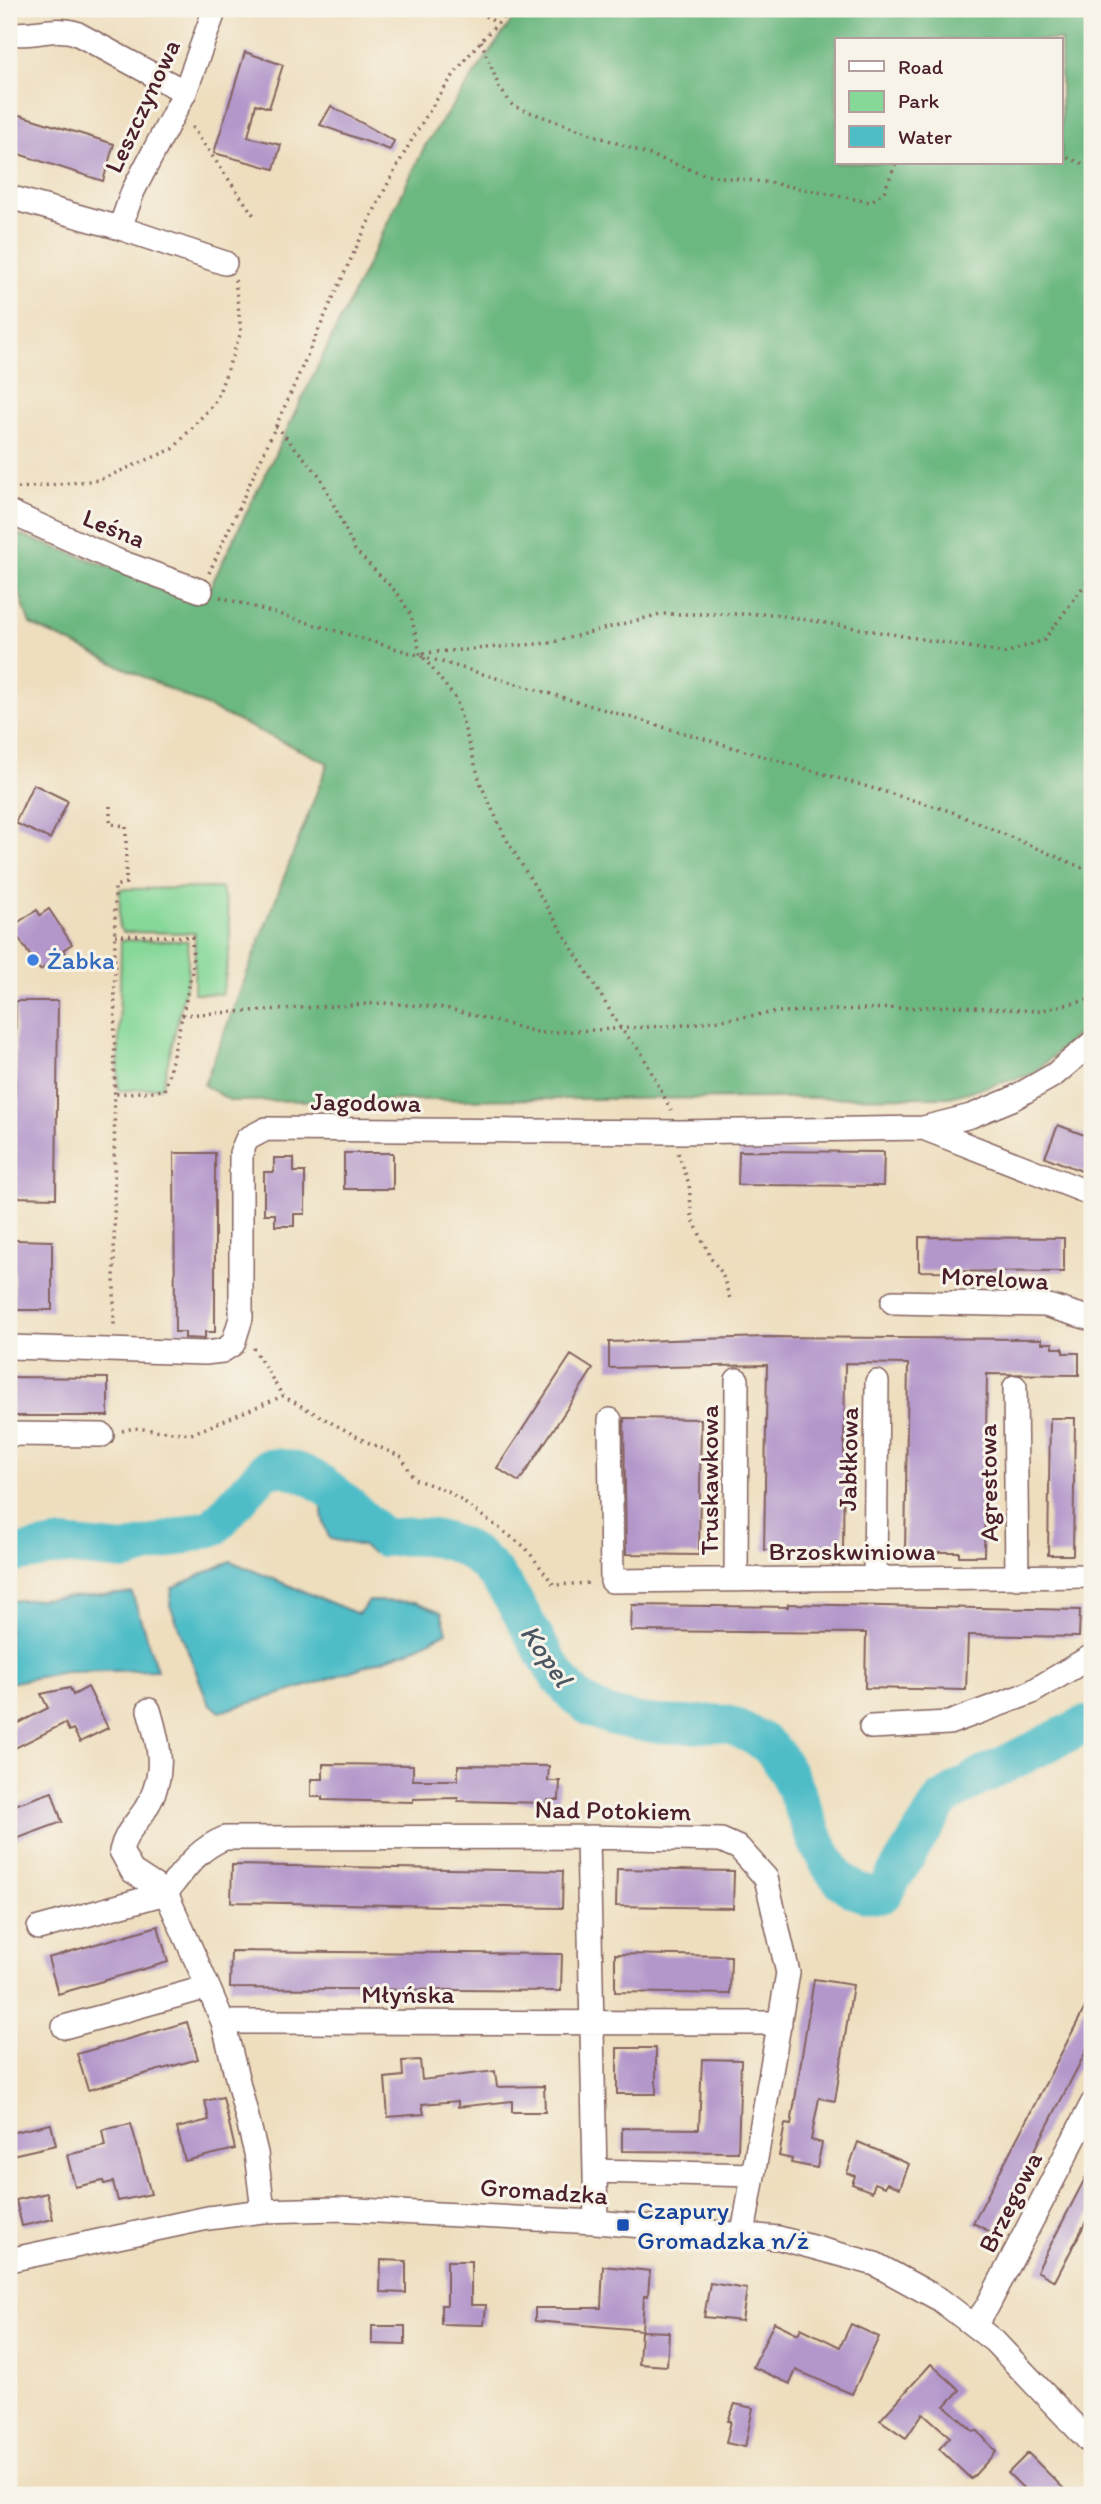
<svg xmlns="http://www.w3.org/2000/svg" width="1101" height="2504" font-family="Itim,sans-serif">
  <rect width="100%" height="100%" fill="#f7f3e8"/>
  <filter id="ink" filterUnits="userSpaceOnUse"><feTurbulence type="fractalNoise" baseFrequency=".0143" numOctaves="2"/><feDisplacementMap in="SourceGraphic" scale="14" xChannelSelector="R" yChannelSelector="G"/><feConvolveMatrix kernelMatrix="1 2 1 2 8 2 1 2 1" color-interpolation-filters="sRGB"/></filter>
  <filter id="wash" filterUnits="userSpaceOnUse"><feTurbulence type="fractalNoise" baseFrequency=".00686" numOctaves="4" result="noise"/><feDisplacementMap in="SourceGraphic" scale="28" xChannelSelector="R" yChannelSelector="G"/><feGaussianBlur stdDeviation="1.57" result="paint"/><feColorMatrix in="noise" values="0 0 0 0 0 0 0 0 0 0 0 0 0 0 0 0 0 1.4 0 .05"/><feComposite in="paint" operator="in"/></filter>
  <g filter="url(#wash)">
    <rect width="100%" height="100%" fill="#eedebe"/>
    <!-- green -->
    <path fill="#86d899" stroke="#687c62" stroke-width="2" d="M221,888C236,928 230,953 222,994L194,993L195,933L123,932L119,927L120,889Z
      M121,940L188,941V976L162,1087L120,1091L118,1088Z"/>
    <!-- forest -->
    <path fill="#6cb881" stroke="#5b6c56" stroke-width="2" fill-rule="evenodd" d="M525,9H1092V1021L1033,1074L950,1097L231,1101L204,1085L328,763L30,624L9,563V531L204,600L426,144L517,13ZM837,40H1061V163H837Z"/>
    <!-- water -->
    <path fill="#4fbdc8" stroke="#4c6e7a" stroke-width="2" d="M340,1483C363,1492 379,1509 395,1528L372,1553L362,1546L330,1539C321,1521 320,1507 325,1487Z
      M230,1561L358,1614L369,1601L416,1602L441,1612L447,1632L408,1651L314,1684L220,1712L208,1702L170,1605L172,1588Z
      M132,1593L157,1670L64,1672L9,1683V1601Z"/>
    <g fill="none" stroke-linecap="round" stroke-linejoin="round">
      <!-- river -->
      <path stroke="#4fbdc8" stroke-width="38" d="M9,1555L63,1546L125,1552L214,1527L267,1468C314,1462 351,1510 384,1538C468,1529 493,1561 531,1631C546,1656 557,1681 580,1700C606,1722 655,1725 687,1725C700,1725 718,1721 730,1725C740,1729 758,1738 767,1745C809,1781 813,1904 883,1894L942,1800L974,1780L1084,1725L1092,1726"/>
    </g>
    <g id="blocks">
      <!-- building -->
      <path fill="#b397cb" d="M245,52L283,65L269,108L256,104L248,137L281,145L274,169L214,153Z
        M331,106L394,141L390,150L320,125Z
        M13,113L114,144L103,181L9,151V125Z
        M33,784L68,801L50,839L15,823Z
        M49,909L72,944L63,950L66,953L40,970L11,927L37,910L40,915Z
        M16,1001H58L56,1198L14,1197Z
        M1058,1125L1092,1138V1175L1045,1157Z
        M739,1151L884,1152L883,1186L738,1185Z
        M174,1153H215V1332H205V1339L185,1338V1332H175Z
        M344,1153H393V1189H344Z
        M274,1158H294V1172H305V1214H294V1226H275V1214H264V1172H274Z
        M919,1237L1064,1238V1272L919,1271Z
        M14,1240L52,1241V1310H14Z
        M765,1337L1042,1339V1343H1053V1348H1063V1353H1079V1375L987,1374L984,1556H959V1552H905L908,1364L845,1363L843,1551L764,1550L767,1365L609,1368V1342Z
        M571,1355L593,1369L519,1482L497,1468Z
        M9,1377L108,1378V1416H9Z
        M624,1418L701,1419L699,1555L626,1554Z
        M1050,1418H1075L1073,1555H1048Z
        M788,1604L1080,1610L1079,1637L968,1635L966,1690L865,1688L866,1633L631,1631L632,1605L788,1607Z
        M88,1687L108,1728L80,1742L73,1729L69,1731L65,1723L9,1751V1728L48,1708L41,1694L70,1688L73,1695Z
        M323,1764L413,1765V1780H458V1765L549,1766L548,1781H560L559,1800H548V1803L458,1801V1798L413,1799V1802L322,1800V1797H311V1779H323Z
        M52,1792L62,1822L16,1839L9,1819V1807Z
        M232,1865L563,1871L562,1908L231,1902Z
        M617,1869L734,1871L733,1908L616,1906Z
        M158,1926L168,1962L58,1994L48,1958Z
        M231,1951L562,1954L561,1991L230,1988Z
        M615,1954L731,1956L730,1994L615,1992Z
        M814,1979L853,1985L835,2101L819,2098L811,2140L822,2143L817,2168L791,2163L792,2159L779,2156L785,2124L791,2125Z
        M1092,1994V2040L992,2233L973,2223Z
        M187,2022L198,2059L88,2090L77,2054Z
        M617,2048H656V2094H617Z
        M702,2059L741,2060L738,2152L622,2151V2128L699,2129Z
        M420,2060L422,2080L495,2071L497,2087L544,2086L545,2112H512V2101L458,2107V2101L422,2104L424,2114L388,2117L385,2078L403,2076L402,2061Z
        M223,2097L235,2149L185,2161L177,2128L209,2120L205,2101Z
        M51,2124L56,2145L12,2155L9,2133Z
        M131,2124L151,2194L118,2201L113,2182L104,2184L103,2181L75,2187L67,2155L105,2146L102,2130Z
        M858,2142L909,2164L900,2188L887,2183L885,2187L875,2183L872,2192L852,2184L855,2176L847,2173Z
        M1092,2165V2210L1055,2281L1037,2271Z
        M47,2193L53,2219L22,2226L16,2200Z
        M381,2260L406,2261V2293L380,2292Z
        M447,2261H471V2305H486L484,2325L441,2324V2305H447Z
        M603,2266L650,2271L648,2296H644L642,2330L535,2321V2308H601Z
        M710,2283L747,2289L742,2321L704,2317Z
        M774,2322L798,2334L801,2328L840,2347L851,2324L879,2337L852,2394L796,2370L790,2384L753,2367Z
        M372,2326H405V2345L372,2344Z
        M641,2331L669,2332L667,2366L639,2364Z
        M931,2364L960,2390L945,2406L973,2431H978L996,2452L971,2479L939,2449L950,2437L923,2413L906,2438L880,2420Z
        M735,2404L753,2408L745,2447L726,2443L731,2421H728Z
        M1028,2453L1070,2495H1030L1008,2473Z"/>
    </g>
  </g>
  <g filter="url(#ink)">
    <use href="#blocks" fill-opacity="0" stroke="#83625e" stroke-width="2"/>
    <g fill="none" stroke-linecap="round" stroke-linejoin="round">
      <defs>
        <path id="minor" d="M9,33C32,37 53,26 76,33L185,92
          M9,197L120,228L225,263
          M120,228L133,191L185,92L215,9
          M9,512L118,561L201,591
          M923,1128L1092,1194
          M893,1302L1045,1305L1092,1319
          M9,1347L205,1353L222,1351L233,1344L241,1318V1153L247,1139L266,1129L680,1132L923,1128L971,1116L1012,1099L1054,1075L1092,1043
          M1015,1387L1017,1578
          M610,1420L612,1581L1092,1576
          M9,1434L102,1435
          M875,1579L877,1382
          M736,1580L737,1380
          M149,1710C160,1747 167,1775 145,1810C135,1825 125,1833 121,1851L132,1871L166,1893
          M871,1727L949,1723L1030,1693L1092,1656
          M588,1837L596,2222
          M39,1928L166,1893
          M208,1987L166,1893C184,1870 197,1849 225,1838L588,1837L721,1840L739,1848L766,1878L788,1973L743,2234
          M223,2022L256,2153L263,2211
          M64,2027L208,1987L223,2022L780,2023
          M595,2171L753,2175
          M9,2260L208,2218L263,2211L338,2209L596,2222L779,2238L875,2264L939,2299L994,2341L1092,2444
          M975,2324L987,2307L1092,2104"/>
      </defs>
      <!-- minor casing -->
      <use href="#minor" stroke="#83625e" stroke-width="26"/>
      <!-- path -->
      <path stroke="#83625e" stroke-width="3.5" stroke-dasharray="2 5" stroke-linecap="butt" d="M473,9L497,23
        M481,41L499,87L513,106L706,175L772,183L870,202L884,192L896,163
        M192,127L255,217
        M1061,155L1092,167
        M276,426L320,476L355,550L398,594L411,615L420,653L456,699L481,785L505,837L621,1029L641,1052L671,1110
        M11,489L99,480L173,449L216,401L241,332L235,279
        M209,573C244,496 280,418 314,340C360,239 428,79 514,9
        M220,597L950,811L1092,872
        M423,653L549,643L661,614H772L1005,653L1044,640L1092,575
        M110,806V824L126,826V883L115,886L114,1329
        M115,935L192,937L193,969L165,1090L116,1094
        M182,1015L384,1003L446,1008L540,1033L684,1025L778,1012L957,1006L1038,1011L1092,999
        M678,1153L689,1184L692,1218L712,1260L722,1273L731,1302
        M253,1348L283,1396
        M122,1431L134,1428L191,1434L283,1396L365,1441L402,1457L414,1479L448,1491L525,1547L554,1585L592,1583"/>
      <!-- minor -->
      <use href="#minor" stroke="#fff" stroke-width="23"/>
    </g>
  </g>
  <!-- markers -->
  <circle fill="#3f7fe0" stroke="#f7f3e8" stroke-width="2.5" cx="33" cy="960" r="7"/>
  <rect fill="#1a4fb4" stroke="#f7f3e8" stroke-width="2.5" x="616" y="2218" width="14" height="14" rx="3.5"/>
  <g text-anchor="middle" dominant-baseline="central" stroke-width="6" stroke-linejoin="round" paint-order="stroke">
    <!-- street labels -->
    <g font-size="26" fill="#4a1f2b" stroke="#f7f3e8">
      <text transform="translate(142 106) rotate(-65)">Leszczynowa</text>
      <text transform="translate(114 528) rotate(22)">Leśna</text>
      <text transform="translate(366 1102) rotate(1)">Jagodowa</text>
      <text transform="translate(995 1278) rotate(3)">Morelowa</text>
      <text transform="translate(848 1459) rotate(-89)">Jabłkowa</text>
      <text transform="translate(709 1480) rotate(-90)">Truskawkowa</text>
      <text transform="translate(988 1483) rotate(-91)">Agrestowa</text>
      <text x="852" y="1551">Brzoskwiniowa</text>
      <text transform="translate(613 1810) rotate(1)">Nad Potokiem</text>
      <text x="408" y="1994">Młyńska</text>
      <text transform="translate(544 2191) rotate(4)">Gromadzka</text>
      <text transform="translate(1010 2202) rotate(-63)">Brzegowa</text>
    </g>
    <!-- shop labels -->
    <g font-size="26" fill="#366cbe" stroke="#f7f3e8" text-anchor="start">
      <text x="47" y="960">Żabka</text>
    </g>
    <!-- transit labels -->
    <g font-size="26" fill="#164399" stroke="#f7f3e8" text-anchor="start">
      <text x="637" y="2210">Czapury<tspan x="637" dy="30">Gromadzka n/ż</tspan></text>
    </g>
    <!-- water labels -->
    <g font-size="28" font-style="italic" fill="#4c5662" stroke="#f7f3e8">
      <text transform="translate(547 1655) rotate(55)">Kopel</text>
    </g>
  </g>
  <!-- margin -->
  <rect width="1101" height="2504" fill="none" stroke="#f7f3e8" stroke-width="35"/>
  <!-- legend -->
  <rect x="835" y="38" width="228" height="126" fill="#f7f3e8" stroke="#b29e9c" stroke-width="2"/>
  <rect x="849" y="61" width="35" height="10" fill="#ffffff" stroke="#b29e9c" stroke-width="2"/>
  <text x="898" y="74" font-size="21" fill="#4a1f2b">Road</text>
  <rect x="849" y="91" width="35" height="21" fill="#86d899" stroke="#b29e9c" stroke-width="2"/>
  <text x="898" y="108" font-size="21" fill="#4a1f2b">Park</text>
  <rect x="849" y="126" width="35" height="21" fill="#4fbdc8" stroke="#b29e9c" stroke-width="2"/>
  <text x="898" y="144" font-size="21" fill="#4a1f2b">Water</text>
</svg>
